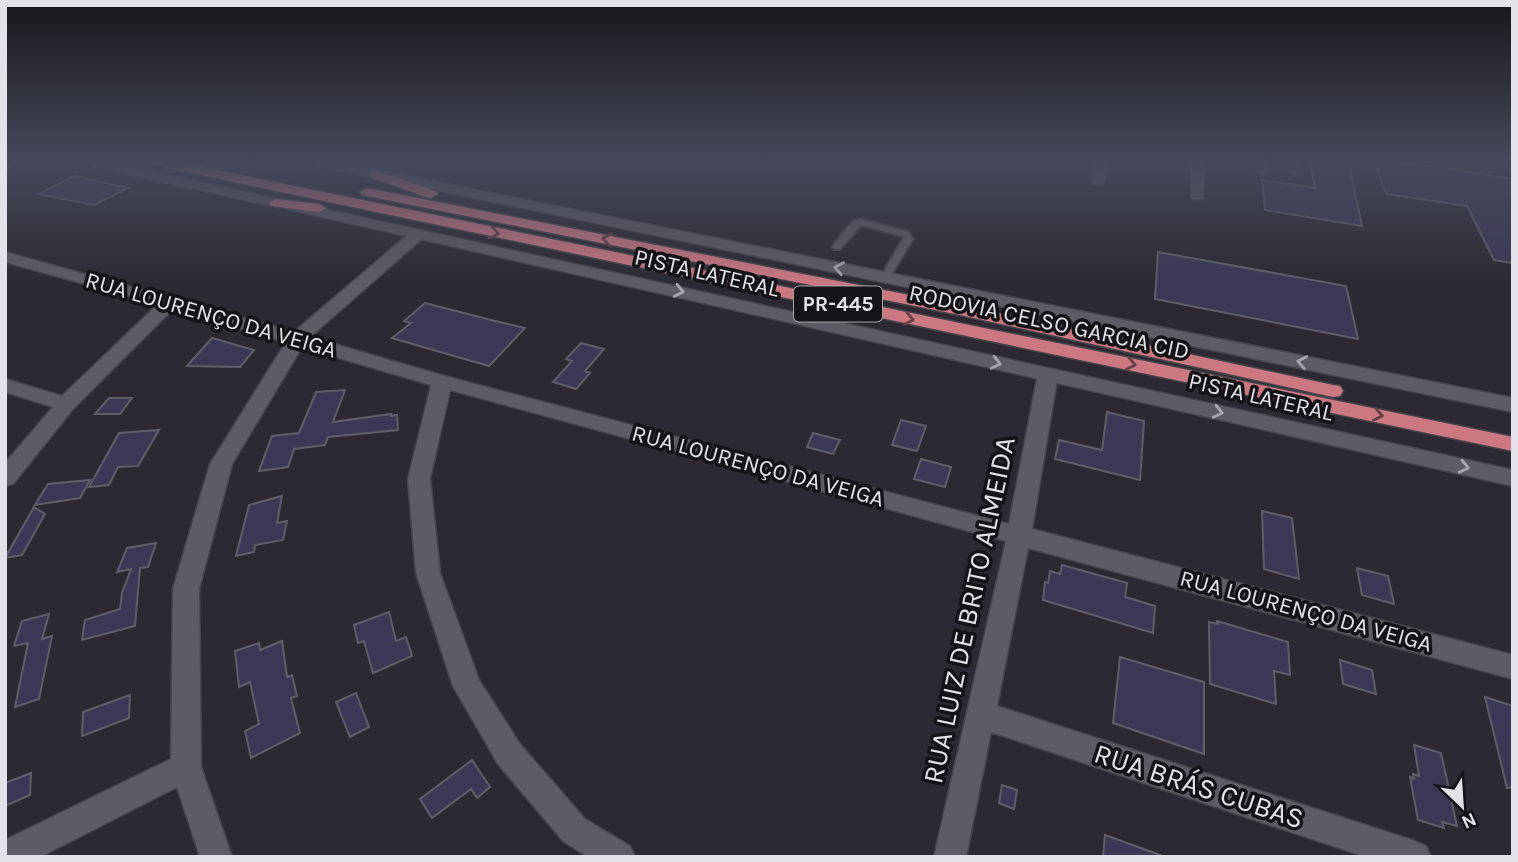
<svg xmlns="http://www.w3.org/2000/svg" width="1518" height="862" font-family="Karla,sans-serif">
  <rect width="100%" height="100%" fill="#2c2932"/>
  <!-- building -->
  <path fill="#3b3755" stroke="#5f5e68" stroke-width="2" d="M1310,163H1349L1362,226L1265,210L1262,180L1315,188Z
    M1375,163L1435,166L1513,179V263L1494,260L1467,206L1386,194Z
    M75,176L128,188L94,205L38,194Z
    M1158,252L1346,286L1358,339L1155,299Z
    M425,303L491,320L525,328L489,366L392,338L411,323L404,321Z
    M212,338L254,350L240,367L187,366Z
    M581,343L604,349L585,371L590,373L576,389L553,382L572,361L566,359Z
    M345,390L333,422L391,414V416L397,415L398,430L328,437L325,445L294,449L288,467L259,471L272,436L299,433L316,392Z
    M109,398H132L120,414H95Z
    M1107,412L1144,421L1140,480L1055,459L1059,440L1102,450Z
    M901,420L926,426L917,451L892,445Z
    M159,430L138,466L118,467L109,485L89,487L119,433Z
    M813,433L840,440L833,454L807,447Z
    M921,459L951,467L945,487L914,479Z
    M90,480L80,498L35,505L48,484Z
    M282,496L277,523L287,521L283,540L255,545L254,552L236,556L249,505Z
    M34,507L45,514L22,555L5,558Z
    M1262,511L1292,518L1299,579L1264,569Z
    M156,543L148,567L140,568L135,626L82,640L85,620L120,609L122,593L131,569L117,572L127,548Z
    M1062,565L1127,583L1125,597L1155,606L1153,633L1043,600L1045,582L1048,583L1050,571L1060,574Z
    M1357,568L1388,576L1394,604L1362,595Z
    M389,612L396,641L406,637L412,656L373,673L364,641L358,643L354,625Z
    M49,614L42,639L52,636L39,699L15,707L28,643L14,646L22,621Z
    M1217,621L1288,642L1290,675L1274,671L1276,704L1210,684L1209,622L1218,624Z
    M282,641L287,677L292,675L297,696L291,698L300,733L251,758L245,731L259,724L250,682L239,687L235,651L259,643L260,650Z
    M1120,657L1204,682V754L1113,723Z
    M1340,660L1372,670L1376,694L1343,684Z
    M356,693L369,727L350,737L336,702Z
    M130,695L129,718L82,736L83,712Z
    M1485,697L1513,706V787L1507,788Z
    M1414,745L1441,753L1457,826L1442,822L1444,828L1418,820L1410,777L1414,779L1413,774L1419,776Z
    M472,760L490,787L477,798L471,789L432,818L420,799Z
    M31,773L30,795L5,806V783Z
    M1002,785L1017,790L1014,809L999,803Z
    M1105,835L1160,855V857H1103Z"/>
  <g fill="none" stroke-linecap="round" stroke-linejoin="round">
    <defs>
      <path id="service" d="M860,219L908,232L913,239L888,280H882L880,278L903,239L902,236L861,225L840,249H834L832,247L852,222Z"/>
      <path id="minor" d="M1095,163H1109L1103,184H1093L1091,181Z
        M1191,163H1205L1203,199H1193L1191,196Z
        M1255,163H1269L1270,171L1263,175L1258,174Z
        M1287,163H1301V175H1291Z
        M418,229L426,234L424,237L310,337L448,377L1009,524L1038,374L1041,370H1055L1058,374L1032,529L1513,655V679L1028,548L997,706L1415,841L1426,846L1431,857H1366L991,732L966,857H934L1006,541L450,390L430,479L440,573L479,680L520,744L585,819L630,846L635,857H588L563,841L498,764L453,686L416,573L408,479L431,385L302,347L232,464L199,589L201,767L232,857H200L177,787L40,857H5V840L171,759L173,589L210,464L286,342L173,309L73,409L13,484L5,486V463L53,407L5,392V379L62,396L158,304L5,262V252L294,332L412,231Z"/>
      <path id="tertiary" d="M377,170L1513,398V412L372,177L370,174Z
        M292,202L1513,470V486L287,209L285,206Z"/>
      <path id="secondary" d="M5,163H18L5,170Z
        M89,163H114L276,199L283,203L276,207L96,167Z
        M312,163H340L380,171L382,174L375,178L319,167Z"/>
      <path id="motorway" d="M156,163H183L1513,437V451L163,167Z
        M375,170L436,191L438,194L431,198L426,197L370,177V171Z
        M367,188L960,305L1333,385L1340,386L1343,391L1340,396L1333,397L960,315L362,195L360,192Z
        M276,199L319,204L326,208L319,212L271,206L269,203Z"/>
    </defs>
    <!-- service casing -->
    <use href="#service" stroke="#46444b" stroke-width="4"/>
    <!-- minor casing -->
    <use href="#minor" stroke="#46444b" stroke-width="3"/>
    <!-- tertiary casing -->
    <use href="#tertiary" stroke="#46444b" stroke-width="3"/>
    <!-- secondary casing -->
    <use href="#secondary" stroke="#46444b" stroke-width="3"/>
    <!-- motorway casing -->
    <use href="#motorway" stroke="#46444b" stroke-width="3"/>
    <!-- service -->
    <use href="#service" fill="#5e5b64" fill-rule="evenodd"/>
    <!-- minor -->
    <use href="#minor" fill="#5e5b64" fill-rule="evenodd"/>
    <!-- tertiary -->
    <use href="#tertiary" fill="#5e5b64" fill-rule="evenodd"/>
    <!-- secondary -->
    <use href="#secondary" fill="#5e5b64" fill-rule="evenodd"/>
    <!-- motorway -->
    <use href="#motorway" fill="#cb7883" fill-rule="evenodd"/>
  </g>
  <!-- one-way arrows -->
  <defs><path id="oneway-chevron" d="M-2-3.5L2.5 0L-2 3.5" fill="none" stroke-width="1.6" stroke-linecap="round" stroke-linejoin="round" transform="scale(1.75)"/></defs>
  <g stroke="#664048">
    <use href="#oneway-chevron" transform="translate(494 233) rotate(12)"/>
    <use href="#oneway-chevron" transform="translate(607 239) rotate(-169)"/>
    <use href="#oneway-chevron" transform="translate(909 319) rotate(12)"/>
    <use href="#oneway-chevron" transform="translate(1131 364) rotate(12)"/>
    <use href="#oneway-chevron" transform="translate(1378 415) rotate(12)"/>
  </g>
  <g stroke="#a8a5ad">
    <use href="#oneway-chevron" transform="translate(839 268) rotate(-169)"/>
    <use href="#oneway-chevron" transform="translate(679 291) rotate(13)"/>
    <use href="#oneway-chevron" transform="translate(1302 362) rotate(-169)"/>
    <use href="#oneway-chevron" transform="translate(996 363) rotate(13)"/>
    <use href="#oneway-chevron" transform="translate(1218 412) rotate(13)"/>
    <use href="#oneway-chevron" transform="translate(1464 467) rotate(13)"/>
  </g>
  <!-- sky -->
  <linearGradient id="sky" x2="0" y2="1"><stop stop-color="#18171c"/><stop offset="0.57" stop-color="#45495a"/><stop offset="1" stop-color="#45495a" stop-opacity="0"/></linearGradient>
  <rect width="1518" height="284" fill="url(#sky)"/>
  <g text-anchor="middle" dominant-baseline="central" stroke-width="7" stroke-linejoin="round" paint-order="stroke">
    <!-- shield labels -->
    <rect fill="#141317" stroke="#a6a4a9" stroke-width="2" x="794" y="286.5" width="88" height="35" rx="5"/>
    <g font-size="21" font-weight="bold" fill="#e4e2e8">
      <text x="838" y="304">PR-445</text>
    </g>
    <!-- street labels -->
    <g font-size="23" fill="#e4e2e8" stroke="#141317">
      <text transform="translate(707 273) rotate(13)">PISTA LATERAL</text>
      <text transform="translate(211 315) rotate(16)">RUA LOURENÇO DA VEIGA</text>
      <text transform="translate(1049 322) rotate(12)">RODOVIA CELSO GARCIA CID</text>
      <text transform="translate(1261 397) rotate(13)">PISTA LATERAL</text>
      <text transform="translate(758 466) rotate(15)">RUA LOURENÇO DA VEIGA</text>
      <text transform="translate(1306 611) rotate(15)">RUA LOURENÇO DA VEIGA</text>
    </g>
    <!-- near-street labels -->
    <g font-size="28" fill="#e4e2e8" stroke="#141317">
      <text transform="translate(969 610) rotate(-78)">RUA LUIZ DE BRITO ALMEIDA</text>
      <text transform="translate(1199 786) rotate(18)">RUA BRÁS CUBAS</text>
    </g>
  </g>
  <!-- border -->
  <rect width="1518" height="862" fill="none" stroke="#e4e2e8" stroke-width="14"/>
  <!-- north arrow -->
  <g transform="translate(1462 806) rotate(155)" stroke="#141317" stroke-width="5" paint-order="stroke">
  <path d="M0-5L12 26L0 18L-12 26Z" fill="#e4e2e8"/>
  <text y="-10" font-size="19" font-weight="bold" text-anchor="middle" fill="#e4e2e8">N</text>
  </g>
</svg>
